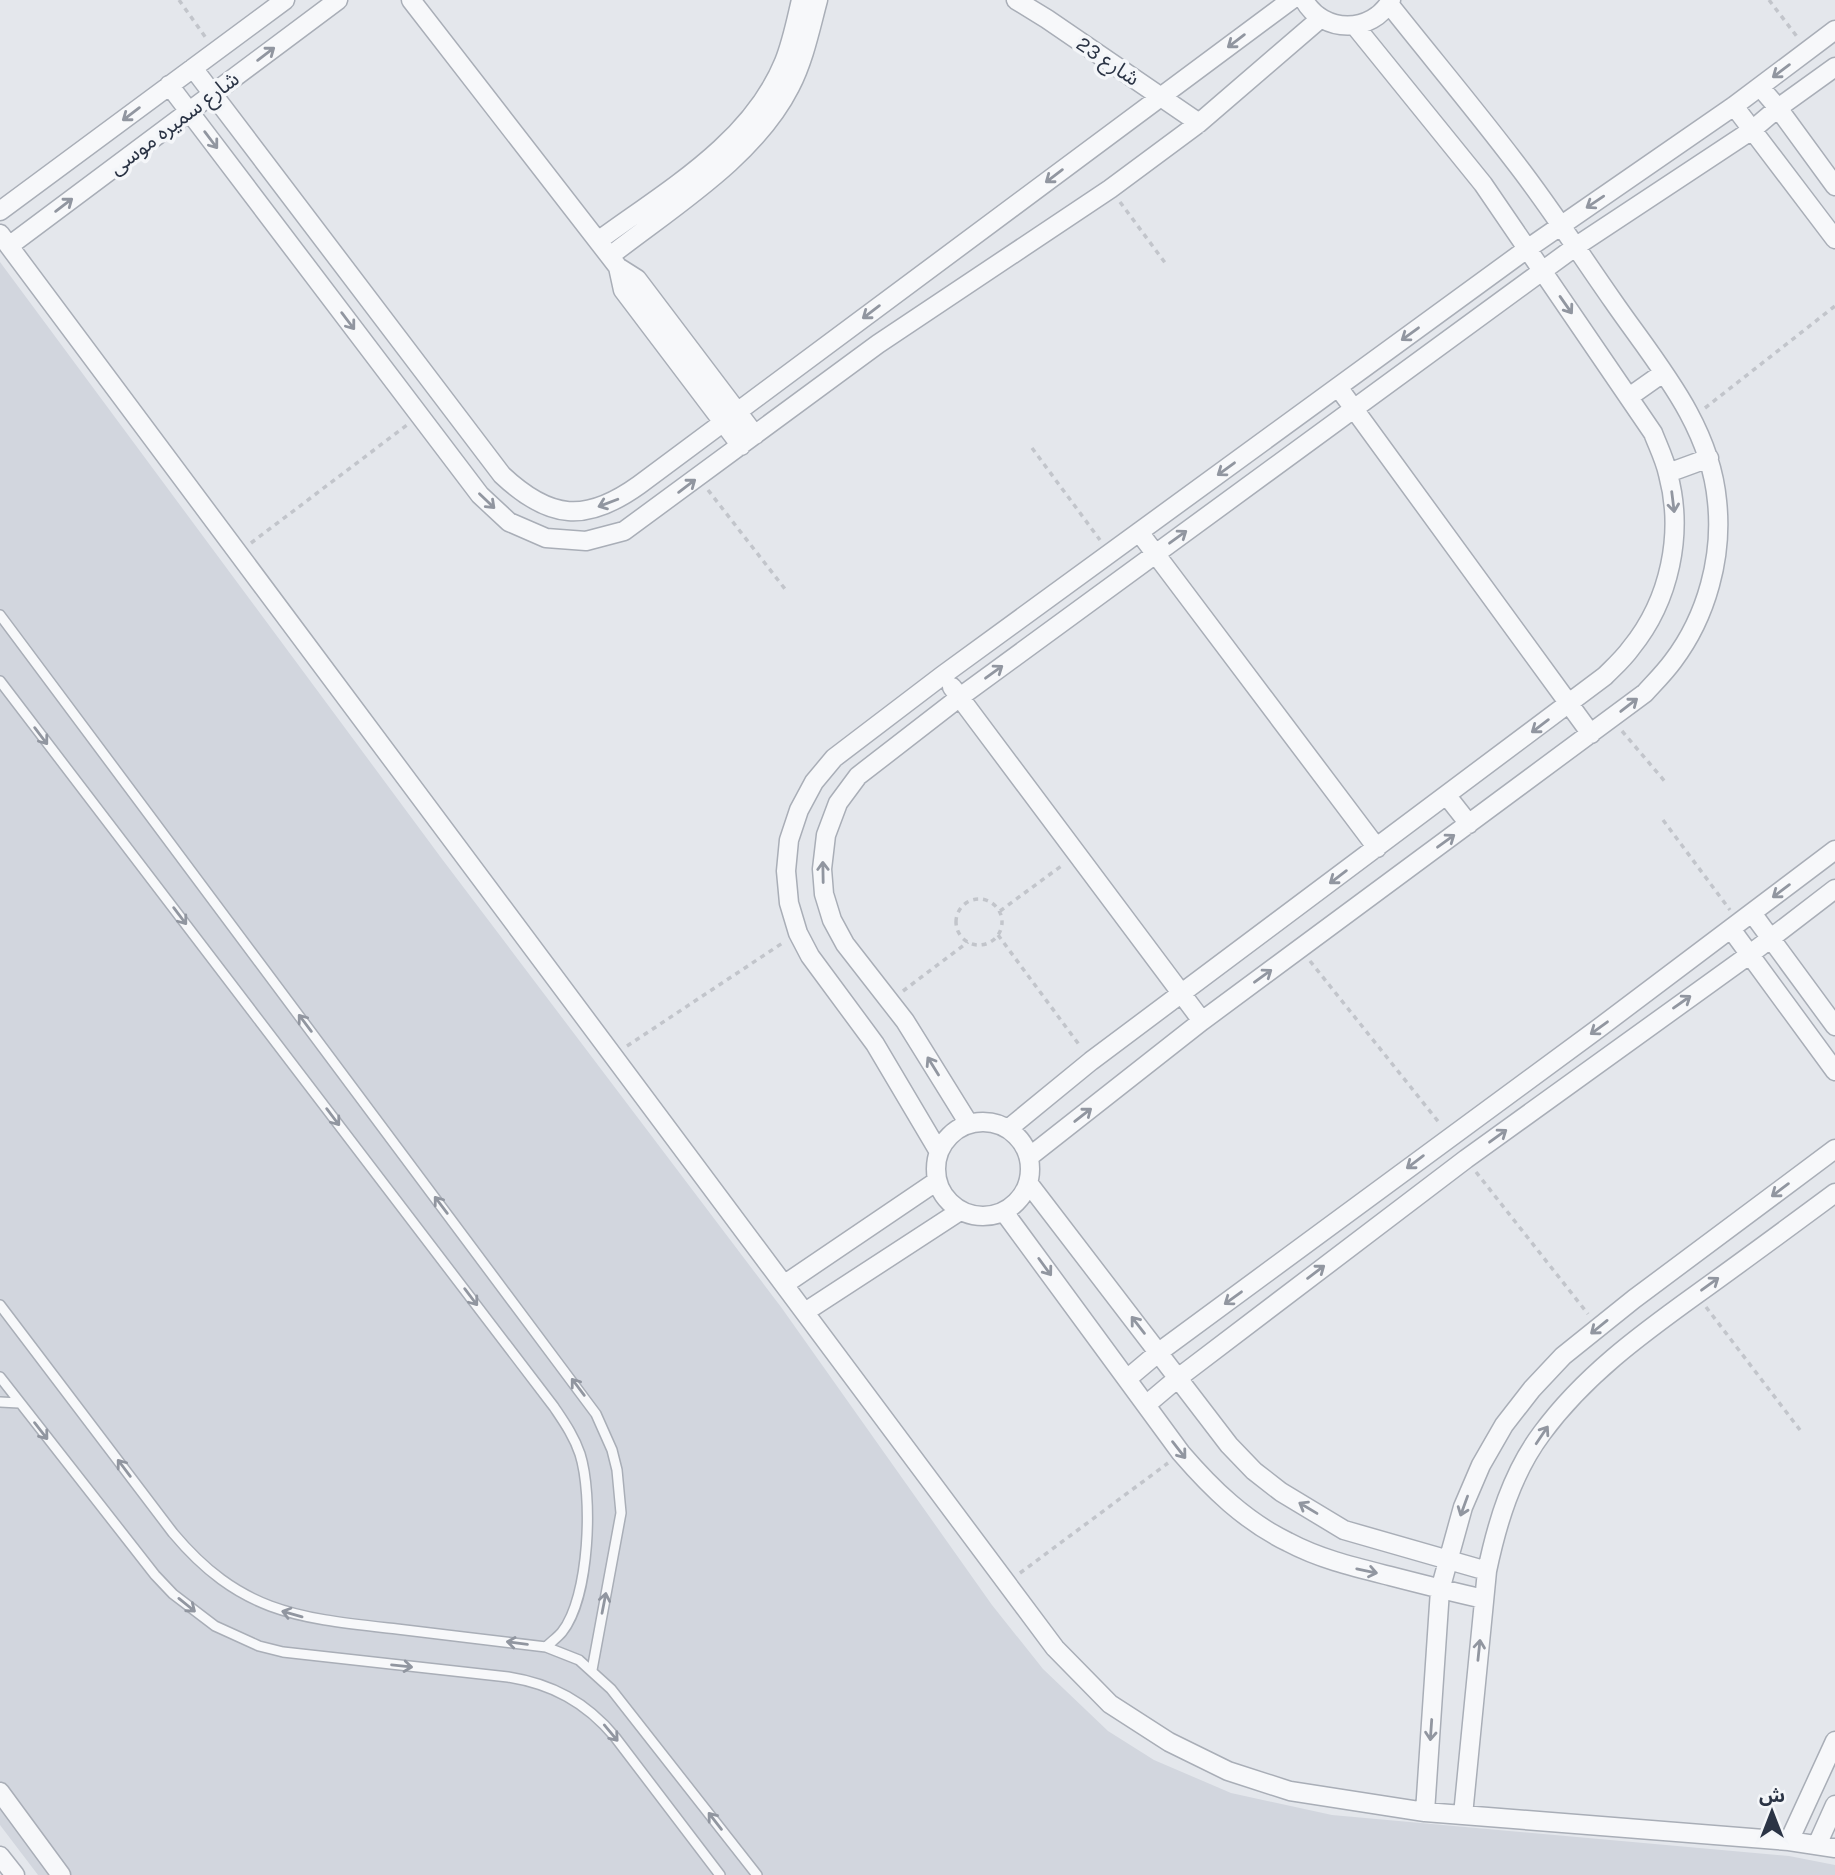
<svg xmlns="http://www.w3.org/2000/svg" width="1835" height="1875" font-family="Karla,'Noto Sans Arabic',sans-serif">
  <rect width="100%" height="100%" fill="#e4e7ec"/>
  <!-- built -->
  <path fill="#d2d6de" d="M0,262L442,859L781,1307L992,1605L1043,1669L1108,1731L1154,1760L1231,1793L1332,1815L1789,1856L1835,1865V1875H38L0,1825Z"/>
  <g fill="none" stroke-linecap="round" stroke-linejoin="round">
    <defs>
      <path id="lane" d="M0,615L596,1414L612,1450L617,1470L621,1513L592,1670
        M0,681L554,1407C564,1422 574,1436 580,1454C593,1495 590,1597 562,1632C558,1637 551,1642 546,1647
        M0,1305L173,1533C241,1614 299,1618 397,1629C447,1635 496,1641 546,1647L579,1660L611,1689L757,1875
        M0,1377L155,1575L173,1594L215,1626L259,1646L283,1652L508,1677C552,1684 586,1702 615,1737L720,1875
        M0,1402L19,1403"/>
      <path id="street" d="M411,0L618,267L637,279L755,435
        M1016,0L1047,19L1199,123
        M1304,0C1323,34 1372,34 1391,0
        M193,68L502,475C550,520 586,523 639,485L1291,0
        M169,85L480,495L509,522L546,538L586,541L624,531L878,344L1110,189L1199,123L1321,18
        M1760,87L1778,108L1835,186
        M1734,106L1835,239
        M0,211L285,0
        M0,234L1055,1648L1110,1704L1169,1742L1228,1771L1290,1791L1425,1812L1789,1841L1835,1848
        M598,241C666,191 751,143 784,62C792,42 796,21 801,0
        M9,246L338,0
        M610,256C671,208 754,158 790,87C804,60 810,30 818,0
        M618,267L623,290L741,446
        M1338,387L1591,734
        M1629,397L1663,373
        M1668,473L1709,458
        M1139,532L1377,848
        M952,687L1202,1021
        M1447,796L1469,824
        M1752,913L1835,1026
        M1731,929L1835,1071
        M936 1169a47 47 0 1 1 94 0a47 47 0 1 1-94 0Z
        M969,1124L905,1021L845,944L832,920L824,894L822,869L826,835L838,803L858,776L960,697L1575,247L1752,130L1778,108L1835,67
        M1008,1129L1091,1061L1605,676C1614,667 1624,658 1631,648C1670,600 1684,533 1668,474C1665,460 1658,446 1653,433L1483,184L1355,26
        M939,1152L875,1044L810,956L798,933L789,903L786,871L789,840L799,810L814,782L834,758L943,675L1527,249L1734,106L1835,30
        M1029,1157L1202,1021L1645,693C1655,682 1665,672 1673,661C1707,616 1723,556 1717,501C1710,423 1655,362 1613,301C1580,254 1550,207 1515,162C1474,108 1431,57 1389,4
        M1029,1184L1229,1445L1254,1471L1281,1492L1344,1530L1487,1571
        M1004,1212L1181,1453C1212,1489 1245,1521 1288,1542C1320,1559 1354,1567 1390,1576C1421,1584 1452,1592 1484,1599
        M785,1284L937,1181
        M805,1312L960,1211
        M1127,1379L1159,1352L1599,1028L1835,850
        M1146,1405L1178,1378L1466,1159L1749,955L1835,889
        M0,1792L61,1875
        M1425,1812L1440,1590L1463,1507L1481,1465L1504,1425L1532,1389L1563,1356L1634,1299L1835,1149
        M1463,1815L1487,1571C1497,1523 1512,1473 1542,1433C1584,1376 1640,1335 1697,1294C1743,1261 1789,1227 1835,1193
        M1789,1841L1835,1741
        M1817,1845L1835,1805
        M0,1856L15,1875"/>
    </defs>
    <!-- lane casing -->
    <use href="#lane" stroke="#a9aeb7" stroke-width="12"/>
    <!-- street casing -->
    <use href="#street" stroke="#a9aeb7" stroke-width="21"/>
    <!-- path -->
    <path stroke="#c2c5cb" stroke-width="3.5" stroke-dasharray="5 5" stroke-linecap="butt" d="M179,0L206,38
      M1769,0L1798,38
      M1120,202L1166,264
      M1705,408L1835,306
      M1032,448L1100,540
      M708,490L785,589
      M251,543L407,425
      M1622,731L1667,784
      M1663,820L1730,910
      M956 922a23 23 0 1 1 46 0a23 23 0 1 1-46 0Z
      M1000,911L1064,864
      M998,935L1080,1046
      M1310,961L1441,1125
      M903,991L968,942
      M627,1046L784,942
      M1476,1172L1588,1314
      M1706,1307L1800,1430
      M1020,1573L1168,1463"/>
    <!-- lane -->
    <use href="#lane" stroke="#f7f8fa" stroke-width="9"/>
    <!-- street -->
    <use href="#street" stroke="#f7f8fa" stroke-width="18"/>
  </g>
  <!-- one-way arrows -->
  <defs><path id="oneway-shaft" d="M-6 0H5M1.5-3L5.5 0L1.5 3" fill="none" stroke-width="1.6" stroke-linecap="round" stroke-linejoin="round" transform="scale(1.75)"/></defs>
  <g stroke="#9196a0">
    <use href="#oneway-shaft" transform="translate(1236 41) rotate(143)"/>
    <use href="#oneway-shaft" transform="translate(266 54) rotate(-37)"/>
    <use href="#oneway-shaft" transform="translate(1781 71) rotate(143)"/>
    <use href="#oneway-shaft" transform="translate(131 114) rotate(143)"/>
    <use href="#oneway-shaft" transform="translate(211 140) rotate(53)"/>
    <use href="#oneway-shaft" transform="translate(1054 176) rotate(143)"/>
    <use href="#oneway-shaft" transform="translate(1595 202) rotate(146)"/>
    <use href="#oneway-shaft" transform="translate(64 205) rotate(-37)"/>
    <use href="#oneway-shaft" transform="translate(1566 305) rotate(55)"/>
    <use href="#oneway-shaft" transform="translate(871 312) rotate(143)"/>
    <use href="#oneway-shaft" transform="translate(348 321) rotate(53)"/>
    <use href="#oneway-shaft" transform="translate(1410 334) rotate(144)"/>
    <use href="#oneway-shaft" transform="translate(1226 469) rotate(144)"/>
    <use href="#oneway-shaft" transform="translate(687 486) rotate(-37)"/>
    <use href="#oneway-shaft" transform="translate(487 501) rotate(44)"/>
    <use href="#oneway-shaft" transform="translate(1673 502) rotate(83)"/>
    <use href="#oneway-shaft" transform="translate(608 503) rotate(159)"/>
    <use href="#oneway-shaft" transform="translate(1178 537) rotate(-36)"/>
    <use href="#oneway-shaft" transform="translate(994 672) rotate(-36)"/>
    <use href="#oneway-shaft" transform="translate(1629 705) rotate(-38)"/>
    <use href="#oneway-shaft" transform="translate(1540 726) rotate(143)"/>
    <use href="#oneway-shaft" transform="translate(41 736) rotate(53)"/>
    <use href="#oneway-shaft" transform="translate(1446 841) rotate(-36)"/>
    <use href="#oneway-shaft" transform="translate(823 872) rotate(-91)"/>
    <use href="#oneway-shaft" transform="translate(1338 877) rotate(143)"/>
    <use href="#oneway-shaft" transform="translate(1781 891) rotate(143)"/>
    <use href="#oneway-shaft" transform="translate(180 916) rotate(53)"/>
    <use href="#oneway-shaft" transform="translate(1263 976) rotate(-36)"/>
    <use href="#oneway-shaft" transform="translate(1682 1002) rotate(-35)"/>
    <use href="#oneway-shaft" transform="translate(305 1023) rotate(-127)"/>
    <use href="#oneway-shaft" transform="translate(1599 1028) rotate(144)"/>
    <use href="#oneway-shaft" transform="translate(933 1066) rotate(-122)"/>
    <use href="#oneway-shaft" transform="translate(1083 1115) rotate(-38)"/>
    <use href="#oneway-shaft" transform="translate(333 1117) rotate(53)"/>
    <use href="#oneway-shaft" transform="translate(1498 1136) rotate(-36)"/>
    <use href="#oneway-shaft" transform="translate(1415 1162) rotate(143)"/>
    <use href="#oneway-shaft" transform="translate(1780 1190) rotate(143)"/>
    <use href="#oneway-shaft" transform="translate(441 1205) rotate(-127)"/>
    <use href="#oneway-shaft" transform="translate(1045 1267) rotate(54)"/>
    <use href="#oneway-shaft" transform="translate(1316 1272) rotate(-37)"/>
    <use href="#oneway-shaft" transform="translate(1710 1284) rotate(-36)"/>
    <use href="#oneway-shaft" transform="translate(471 1297) rotate(53)"/>
    <use href="#oneway-shaft" transform="translate(1233 1298) rotate(144)"/>
    <use href="#oneway-shaft" transform="translate(1138 1325) rotate(-128)"/>
    <use href="#oneway-shaft" transform="translate(1599 1327) rotate(141)"/>
    <use href="#oneway-shaft" transform="translate(578 1387) rotate(-127)"/>
    <use href="#oneway-shaft" transform="translate(41 1431) rotate(52)"/>
    <use href="#oneway-shaft" transform="translate(1542 1435) rotate(-56)"/>
    <use href="#oneway-shaft" transform="translate(1179 1450) rotate(52)"/>
    <use href="#oneway-shaft" transform="translate(124 1468) rotate(-127)"/>
    <use href="#oneway-shaft" transform="translate(1464 1506) rotate(110)"/>
    <use href="#oneway-shaft" transform="translate(1308 1508) rotate(-149)"/>
    <use href="#oneway-shaft" transform="translate(1367 1571) rotate(12)"/>
    <use href="#oneway-shaft" transform="translate(604 1603) rotate(-79)"/>
    <use href="#oneway-shaft" transform="translate(187 1605) rotate(39)"/>
    <use href="#oneway-shaft" transform="translate(292 1614) rotate(-164)"/>
    <use href="#oneway-shaft" transform="translate(517 1643) rotate(-173)"/>
    <use href="#oneway-shaft" transform="translate(1479 1650) rotate(-84)"/>
    <use href="#oneway-shaft" transform="translate(402 1666) rotate(6)"/>
    <use href="#oneway-shaft" transform="translate(1431 1730) rotate(94)"/>
    <use href="#oneway-shaft" transform="translate(611 1733) rotate(50)"/>
    <use href="#oneway-shaft" transform="translate(715 1821) rotate(-128)"/>
  </g>
  <g text-anchor="middle" dominant-baseline="central" stroke-width="7" stroke-linejoin="round" paint-order="stroke">
    <!-- street labels -->
    <g font-size="21" fill="#2b3445" stroke="#f4f6f9">
      <text transform="translate(1108 61) rotate(34)">شارع 23</text>
      <text transform="translate(174 123) rotate(-37)">شارع سميره موسى</text>
    </g>
  </g>
  <!-- north arrow -->
  <g transform="translate(1772 1812)" stroke="#f4f6f9" stroke-width="5" paint-order="stroke">
  <path d="M0-5L12 26L0 18L-12 26Z" fill="#2b3445"/>
  <text y="-10" font-size="19" font-weight="bold" text-anchor="middle" fill="#2b3445">ش</text>
  </g>
</svg>
